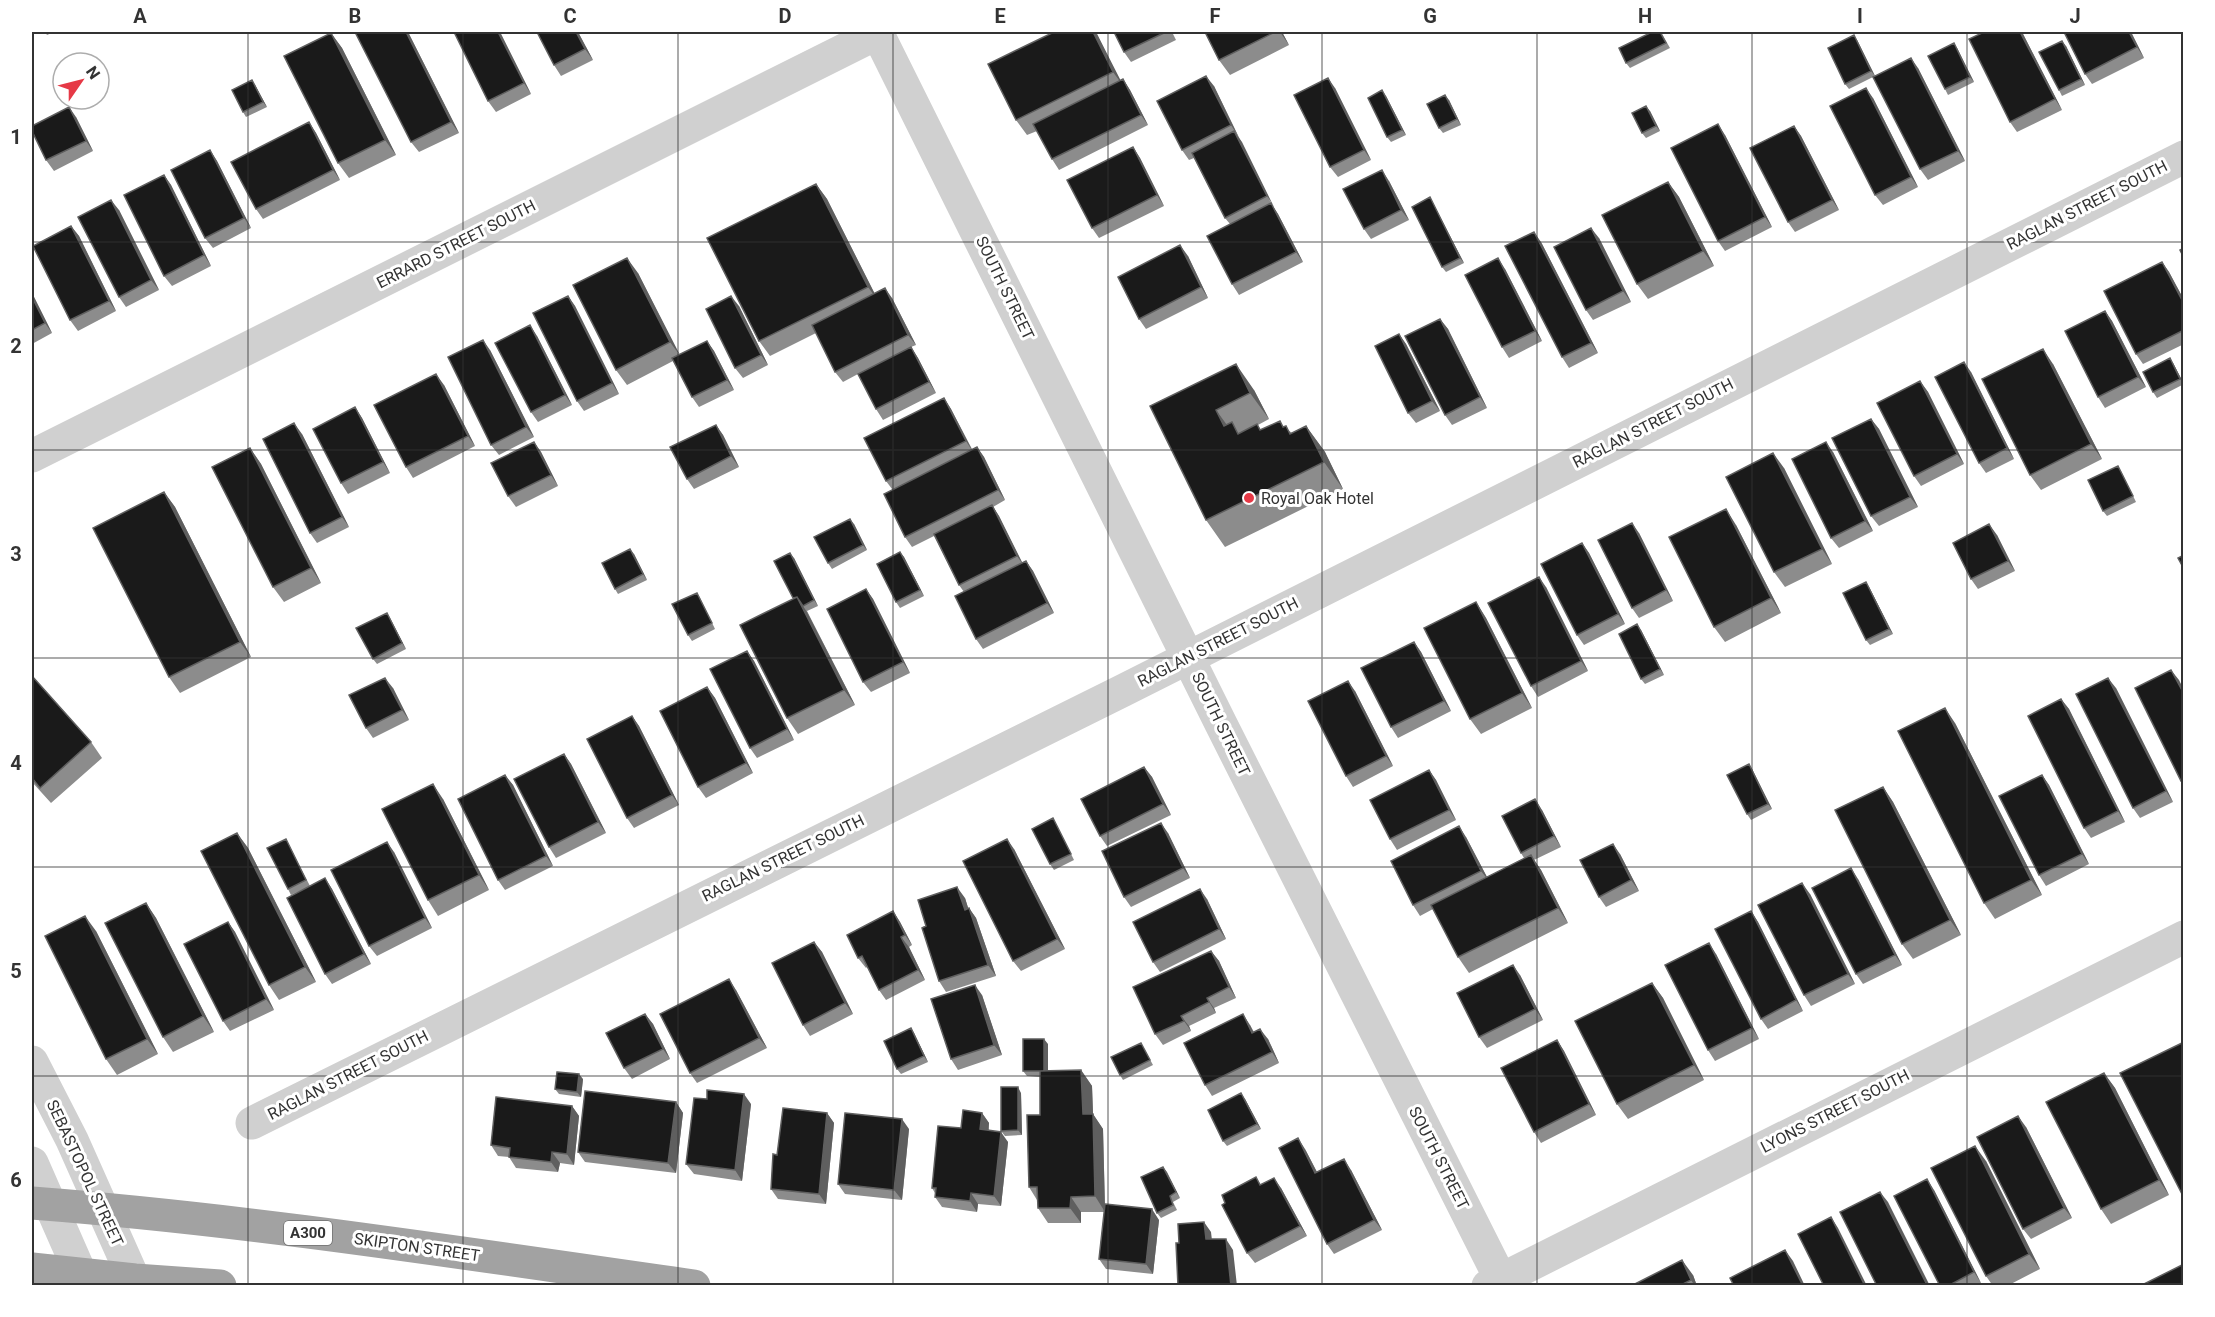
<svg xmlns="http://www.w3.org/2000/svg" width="2215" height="1317" font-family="Roboto,sans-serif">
  <rect width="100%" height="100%" fill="#fff"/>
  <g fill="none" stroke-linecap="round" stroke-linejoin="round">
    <!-- minor -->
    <path stroke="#d0d0d0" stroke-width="33" d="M877,32L1221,724L1504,1286
      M32,456L880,32
      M32,1062L72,1140L137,1286
      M252,1123L1122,691L2184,157
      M32,1163L86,1286
      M1488,1286L2184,937"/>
    <!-- trunk -->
    <path stroke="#a2a2a2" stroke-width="33" d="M32,1203C253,1220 474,1255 694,1286
      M32,1269L135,1280L220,1286"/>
  </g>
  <!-- wall -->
  <path fill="#8c8c8c" d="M45,32H54L47,35Z
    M408,32L459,133L419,152L411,142Z
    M500,32L531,94L496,112L488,101Z
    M537,32H578L593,60L561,76L554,65Z
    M1054,32H1096L1120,81L1123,79L1130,90L1148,125L1059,170L1052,159L1037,131L1027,135L1016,120Z
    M1114,32H1172L1176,40L1131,62L1124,52Z
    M1205,32H1282L1289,45L1230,75L1219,60Z
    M1652,32H1661L1670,48L1630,68L1626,63Z
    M1984,32H2022L2062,110L2017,132L2010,122Z
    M2131,32L2144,58L2092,84L2085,74Z
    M331,33L342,48L396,155L349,178L338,163Z
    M1857,40L1875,76L1918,68L1965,161L1928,180L1920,169L1873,77L1849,89L1845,84Z
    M2066,46L2085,85L2062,96L2059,90Z
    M1957,48L1974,82L1948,95L1945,89Z
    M255,85L267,107L246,117L243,112Z
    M1214,86L1273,207L1278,214L1303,262L1239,295L1232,284L1230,224L1225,218L1194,158L1189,160L1182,150Z
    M1335,88L1371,160L1338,177L1330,167Z
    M1386,96L1406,135L1391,142L1387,137Z
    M1873,98L1918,187L1883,205L1875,195Z
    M1449,100L1461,125L1443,133L1439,128Z
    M1650,111L1660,131L1646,138L1642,133Z
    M76,117L93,151L54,171L46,160Z
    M309,122L316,133L340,180L263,219L256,209Z
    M1794,126L1801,136L1839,210L1795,232L1788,222Z
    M1725,135L1772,227L1725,251L1718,241Z
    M1133,147L1140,158L1164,206L1099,238L1092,228Z
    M210,150L217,161L251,228L213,248L205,238Z
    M164,175L171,185L211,266L172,286L164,276Z
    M1389,181L1409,220L1371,239L1364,229Z
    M1668,182L1679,197L1714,266L1648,299L1637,284Z
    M816,184L827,199L874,293L892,298L916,345L911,347L918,358L936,393L883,420L876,409L858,374L843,382L835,372L816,333L770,356L759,341Z
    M1430,197L1433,203L1464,263L1446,272L1442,267Z
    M119,210L159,290L126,307L119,297Z
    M71,226L79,236L116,311L78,331L70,320Z
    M1599,238L1631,302L1593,320L1586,310Z
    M1541,242L1598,353L1569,368L1562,357Z
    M1188,256L1208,298L1146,329L1139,319Z
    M2162,262L2169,272L2184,300V344L2143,364L2136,354Z
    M1505,269L1542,341L1509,358L1502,347Z
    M638,273L679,355L707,341L714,351L734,390L699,407L692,397L673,361L627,385L616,370Z
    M32,293L52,333L32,344Z
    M568,296L575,306L619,394L584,411L577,401Z
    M739,306L768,365L743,378L735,368Z
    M2105,311L2112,321L2146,387L2105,408L2098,397Z
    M1440,319L1448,329L1487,408L1452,425L1445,415Z
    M1399,334L1406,344L1440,411L1416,423L1408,413Z
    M537,336L572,405L538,422L531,412Z
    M490,350L534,437L499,455L491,445Z
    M2173,363L2184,384L2157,398L2153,392Z
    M2053,364L2102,459L2041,490L2030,475Z
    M1971,372L2014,459L1986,473L1979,463Z
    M1920,381L1928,392L1964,464L1921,486L1914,476Z
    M444,385L475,446L413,478L406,467Z
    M1254,390L1269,419L1258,425L1261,430L1284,427L1292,433L1306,426L1325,452L1343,489L1225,547L1206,520L1150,406Z
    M944,398L951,409L972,449L977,447L984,457L1005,500L993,507L999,516L1022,563L1026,561L1033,571L1054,613L983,649L976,639L964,592L959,585L934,536L912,547L905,537L892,489L886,481Z
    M355,407L362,418L390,473L348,494L341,483Z
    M1871,419L1879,429L1918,507L1879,526L1871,516Z
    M716,425L723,435L739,467L694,489L687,479Z
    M302,434L349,527L317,543L310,533Z
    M534,442L541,452L558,486L516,507L508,496Z
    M250,448L261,464L321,583L284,602L273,587Z
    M1833,452L1873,531L1839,548L1831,538Z
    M1784,468L1832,564L1785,587L1774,572Z
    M2121,471L2136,502L2107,516L2103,511Z
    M164,492L175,507L251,657L180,693L169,677Z
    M854,524L867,550L832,569L828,563Z
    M1736,525L1781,613L1725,642L1714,627Z
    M1639,533L1673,601L1639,618L1632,608Z
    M1997,535L2015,571L1978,589L1971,579Z
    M1582,543L1589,553L1625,624L1584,645L1577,635Z
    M900,552L904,557L924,596L900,608L896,602Z
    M634,554L647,580L618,594L615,589Z
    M794,558L818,606L807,611L855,705L798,734L787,718L793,598Z
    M1546,587L1588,671L1538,697L1531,686Z
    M1869,587L1893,634L1870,645L1866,640Z
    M866,589L873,599L910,673L871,692L863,682Z
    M697,593L700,598L715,629L692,641L688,635Z
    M1476,602L1486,618L1532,708L1481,734L1470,719Z
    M387,613L406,649L377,664L373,659Z
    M1641,630L1664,675L1645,684L1641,679Z
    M1414,642L1421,652L1451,711L1398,738L1391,727Z
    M747,651L754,661L794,740L757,758L750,748Z
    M32,676L91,742L102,758L51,803L32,782Z
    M707,687L715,698L753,773L706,798L698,787Z
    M393,688L409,720L373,738L366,728Z
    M2116,688L2173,802L2140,818L2133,808Z
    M1355,691L1393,766L1353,787L1346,776Z
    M2061,699L2069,709L2125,822L2091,838L2084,828Z
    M632,716L639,726L679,805L634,828L627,818Z
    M1955,723L2042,895L1995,919L1984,903Z
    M564,754L571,764L606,833L556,858L549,847Z
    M1144,767L1152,777L1171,815L1107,846L1100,836Z
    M1752,769L1772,809L1751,820L1747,814Z
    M1429,770L1436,780L1456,820L1397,850L1390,839Z
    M505,775L513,785L553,866L505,890L498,880Z
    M2042,775L2049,785L2089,864L2046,886L2039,875Z
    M1883,787L1893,802L1961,935L1913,959L1902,944Z
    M443,799L489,890L438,916L428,900Z
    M1542,810L1561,847L1534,860L1541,870L1568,923L1469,973L1458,957L1433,909L1420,916L1413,905L1466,837L1487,877L1524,858L1521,853Z
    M1056,824L1074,860L1054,870L1050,864Z
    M237,833L248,848L316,982L279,1000L269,985Z
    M1168,833L1190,878L1131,907L1124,897Z
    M286,839L289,845L310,886L291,895L288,889Z
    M1014,849L1065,949L1021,971L1013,961Z
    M394,852L432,928L377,956L369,946Z
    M1620,854L1639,891L1606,907L1599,897Z
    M325,878L332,889L371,964L332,984L325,974Z
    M1858,879L1902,965L1863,984L1856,974Z
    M1810,894L1855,984L1811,1006L1804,995Z
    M965,898L968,908H969L976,918L996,976L946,992L939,981L926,926Z
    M1207,899L1226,939L1160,972L1153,962Z
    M146,903L156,918L214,1032L173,1052L163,1037Z
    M893,911L900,922L912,945L909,947L925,980L886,1000L879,990L867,967L866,968L858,958Z
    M1751,911L1758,922L1803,1011L1768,1029L1761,1019Z
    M228,922L235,932L274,1010L230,1031L223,1021Z
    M96,931L158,1054L117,1075L106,1059Z
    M814,942L822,952L853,1014L810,1036L803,1025Z
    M1211,951L1219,961L1236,998L1214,1008L1216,1013L1189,1026L1191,1031L1163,1045L1155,1034Z
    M1716,954L1759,1039L1715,1061L1708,1050Z
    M1520,975L1543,1020L1487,1048L1479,1037Z
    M1652,983L1663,998L1704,1080L1628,1119L1617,1104Z
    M736,990L767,1048L697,1083L690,1073Z
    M982,995L1002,1055L958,1070L951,1059Z
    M645,1014L653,1024L670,1059L632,1079L624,1068Z
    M1250,1025L1254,1032L1268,1039L1279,1063L1212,1096L1205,1085Z
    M911,1028L914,1033L928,1062L901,1074L897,1069Z
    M1557,1040L1564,1051L1596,1115L1541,1143L1534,1132Z
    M1141,1043L1153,1065L1123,1080L1120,1075Z
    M1048,1044V1071L1081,1070L1092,1086L1093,1114L1103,1129L1105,1205L1159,1220L1153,1274L1106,1269L1099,1259L1104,1212H1081V1223H1048L1038,1208L1037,1200L1029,1187L1040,1115V1077L1027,1076L1023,1071Z
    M2104,1073L2115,1088L2169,1195L2111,1224L2101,1209Z
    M583,1079L581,1097L559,1094L555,1089Z
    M1021,1093L1022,1135L1005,1136L1001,1131Z
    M1245,1099L1261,1129L1227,1146L1223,1141Z
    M676,1102L683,1113L676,1173L585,1162L578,1152Z
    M751,1104L742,1181L694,1174L686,1164Z
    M572,1106L579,1116L574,1165L560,1163L558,1172L516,1168L509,1157L498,1156L491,1145Z
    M827,1113L834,1123L826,1204L778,1199L771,1189L777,1155Z
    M982,1113L989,1123V1130L1008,1142L1001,1206L978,1204L977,1212L942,1207L935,1197V1193L932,1188L961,1128Z
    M2026,1127L2072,1218L2031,1239L2023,1229Z
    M909,1129L902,1200L845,1194L838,1184Z
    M1305,1149L1317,1172L1351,1170L1382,1230L1334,1254L1327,1244Z
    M1986,1161L2040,1269L2007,1286H1993L1986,1276Z
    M1163,1167L1180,1198L1173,1202L1177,1210L1161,1218L1157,1213Z
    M1256,1177L1261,1185L1281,1188L1307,1236L1255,1263L1247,1253L1225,1203Z
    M1934,1190L1981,1283L1976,1286H1940Z
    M1693,1275L1697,1286H1631Z"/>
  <!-- shaded-wall -->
  <path fill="#5f5f5f" d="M406,32H408L459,133L451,122Z
    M498,32H500L531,94L524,83Z
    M576,32H578L593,60L585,49Z
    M1093,32H1096L1124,87L1113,72Z
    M1280,32H1282L1289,45Z
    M2020,32H2022L2062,110L2055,99Z
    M2129,32H2131L2144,58L2137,47Z
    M331,33L342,48L396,155L385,140Z
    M1854,35L1857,40L1875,76L1871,71Z
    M2062,41L2066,46L2085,85L2081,79Z
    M1954,43L1957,48L1974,82L1970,77Z
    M1911,58L1918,68L1965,161L1958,151Z
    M1206,76L1214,86L1238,136L1231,125Z
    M1328,78L1335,88L1371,160L1364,150Z
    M1123,79L1130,90L1148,125L1141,115Z
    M252,80L255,85L267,107L263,102Z
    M1866,88L1873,98L1918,187L1911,177Z
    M1382,90L1386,96L1406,135L1402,130Z
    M1445,95L1449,100L1461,125L1457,119Z
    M1646,106L1650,111L1660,131L1656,126Z
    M69,107L76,117L93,151L86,141Z
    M309,122L316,133L340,180L333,170Z
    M1718,124L1725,135L1772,227L1765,217Z
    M1794,126L1801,136L1839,210L1832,200Z
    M1234,131L1242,142L1274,207L1267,196Z
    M1133,147L1140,158L1164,206L1157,195Z
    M210,150L217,161L251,228L244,218Z
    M1382,170L1389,181L1409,220L1401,210Z
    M164,175L171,185L211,266L204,255Z
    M1668,182L1679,197L1714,266L1703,251Z
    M816,184L827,199L879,302L868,287Z
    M1430,197L1433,203L1464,263L1460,258Z
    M111,200L119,210L159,290L151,280Z
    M1271,203L1278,214L1303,262L1296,252Z
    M71,226L79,236L116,311L109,301Z
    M1591,228L1599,238L1631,302L1623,291Z
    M1534,232L1541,242L1598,353L1591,343Z
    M1180,245L1188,256L1208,298L1201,287Z
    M627,258L638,273L681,357L670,342Z
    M1498,258L1505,269L1542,341L1535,331Z
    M2162,262L2169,272L2184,300V304Z
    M885,288L892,298L916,345L908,335Z
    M32,293L52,333L45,323L32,297Z
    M568,296L575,306L619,394L612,383Z
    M731,296L739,306L768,365L761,355Z
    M2105,311L2112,321L2146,387L2138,377Z
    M1440,319L1448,329L1487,408L1480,397Z
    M530,325L537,336L572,405L565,395Z
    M1399,334L1406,344L1440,411L1432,401Z
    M483,340L490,350L534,437L526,427Z
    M707,341L714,351L734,390L727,380Z
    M911,347L918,358L936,393L929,382Z
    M2043,349L2053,364L2102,459L2091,444Z
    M2170,358L2173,363L2184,384L2180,379Z
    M1964,362L1971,372L2014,459L2007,448Z
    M1236,364L1254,390L1269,419L1250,393Z
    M436,374L444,385L475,446L468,436Z
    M1920,381L1928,392L1964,464L1957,454Z
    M944,398L951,409L973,452L966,441Z
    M355,407L362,418L390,473L383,462Z
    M1216,410L1235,436L1224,426Z
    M1871,419L1879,429L1918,507L1910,497Z
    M294,423L302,434L349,527L342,517Z
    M716,425L723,435L739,467L731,456Z
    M1306,426L1325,452L1343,489L1324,462Z
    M534,442L541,452L558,486L551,475Z
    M1826,442L1833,452L1873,531L1865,521Z
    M977,447L984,457L1005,500L998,490Z
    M250,448L261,464L321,583L311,568Z
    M1773,453L1784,468L1832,564L1822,549Z
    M164,492L175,507L251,657L240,642Z
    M992,505L999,516L1024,566L1017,556Z
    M1726,509L1736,525L1781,613L1771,598Z
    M850,519L854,524L867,550L863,545Z
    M1632,523L1639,533L1673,601L1666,590Z
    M1989,524L1997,535L2015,571L2008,561Z
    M1582,543L1589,553L1625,624L1618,614Z
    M630,549L634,554L647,580L643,574Z
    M900,552L904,557L924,596L920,590Z
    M790,553L794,558L818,606L814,600Z
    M1026,561L1033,571L1054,613L1047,603Z
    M1539,577L1546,587L1588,671L1581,661Z
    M1866,582L1869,587L1893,634L1889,629Z
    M866,589L873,599L910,673L903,662Z
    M797,597L807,612L855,705L844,690Z
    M1476,602L1486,618L1532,708L1522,693Z
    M387,613L390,618L406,649L402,643Z
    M1637,624L1641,630L1664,675L1660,669Z
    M1414,642L1421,652L1451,711L1444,701Z
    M747,651L754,661L794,740L787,729Z
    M2171,670L2179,680L2184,690V694Z
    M385,678L393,688L409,720L402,710Z
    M2108,678L2116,688L2173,802L2166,791Z
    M1348,681L1355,691L1393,766L1386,756Z
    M707,687L715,698L753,773L746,763Z
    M2061,699L2069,709L2125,822L2118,811Z
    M1945,708L1955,723L2042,895L2031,880Z
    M632,716L639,726L679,805L672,795Z
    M564,754L571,764L606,833L598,822Z
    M1749,764L1752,769L1772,809L1768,804Z
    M1144,767L1152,777L1171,815L1163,804Z
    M1429,770L1436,780L1456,820L1449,810Z
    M505,775L513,785L553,866L546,856Z
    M2042,775L2049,785L2089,864L2082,854Z
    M433,784L443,799L489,890L479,875Z
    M1883,787L1893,802L1961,935L1950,920Z
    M1535,799L1542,810L1561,847L1554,836Z
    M1161,823L1168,833L1190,878L1183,868Z
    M1459,826L1466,837L1489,881L1481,871Z
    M237,833L248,848L316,982L305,967Z
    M1007,839L1014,849L1065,949L1057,939Z
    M387,842L394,852L432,928L425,918Z
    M1613,844L1620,854L1639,891L1631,880Z
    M1531,855L1541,870L1568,923L1558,908Z
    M1851,868L1858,879L1902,965L1895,955Z
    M325,878L332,889L371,964L364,954Z
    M1802,883L1810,894L1855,984L1848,974Z
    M957,887L965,898L972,920L965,910Z
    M1200,889L1207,899L1226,939L1219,929Z
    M146,903L156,918L214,1032L203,1016Z
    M969,908L976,918L996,976L988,965Z
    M893,911L900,922L912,945L905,935Z
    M1751,911L1758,922L1803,1011L1796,1000Z
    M85,916L96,931L158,1054L147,1039Z
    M228,922L235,932L274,1010L266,999Z
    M901,937L909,947L925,980L918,970Z
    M814,942L822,952L853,1014L845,1003Z
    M1709,943L1716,954L1759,1039L1752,1028Z
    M1211,951L1219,961L1236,998L1229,987Z
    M1513,965L1520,975L1543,1020L1535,1009Z
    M729,979L736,990L767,1048L759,1038Z
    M1652,983L1663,998L1704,1080L1694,1065Z
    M975,985L982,995L1002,1055L994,1045Z
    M1207,998L1214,1008L1216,1013L1209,1002Z
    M645,1014L653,1024L670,1059L663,1049Z
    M1243,1014L1250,1025L1259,1044L1252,1033Z
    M1181,1016L1189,1026L1191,1031L1184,1021Z
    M911,1028L914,1033L928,1062L924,1056Z
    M1260,1029L1268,1039L1279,1063L1272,1052Z
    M1044,1039L1048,1044V1077L1044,1071Z
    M1557,1040L1564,1051L1596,1115L1589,1104Z
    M1081,1070L1092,1086L1093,1114L1103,1129L1105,1212L1095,1196L1083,1114Z
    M2104,1073L2115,1088L2169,1195L2159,1180Z
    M579,1074L583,1079L581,1097L577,1092Z
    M1018,1087L1021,1093L1022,1135L1018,1130Z
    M1241,1093L1245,1099L1261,1129L1257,1124Z
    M744,1094L751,1104L742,1181L735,1170Z
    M676,1102L683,1113L676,1173L668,1163Z
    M572,1106L579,1116L574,1165L567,1154Z
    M827,1113L834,1123L826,1204L819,1194Z
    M982,1113L989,1123L987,1139L980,1129Z
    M2018,1116L2026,1127L2072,1218L2064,1208Z
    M902,1119L909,1129L902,1200L894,1190Z
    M1001,1132L1008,1142L1001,1206L994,1196Z
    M1298,1138L1305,1149L1323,1184L1315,1173Z
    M1975,1146L1986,1161L2040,1269L2029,1254Z
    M552,1152L560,1163L558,1172L551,1162Z
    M1344,1159L1351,1170L1382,1230L1374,1220Z
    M1163,1167L1167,1172L1180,1198L1176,1192Z
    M1274,1178L1281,1188L1307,1236L1300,1226Z
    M1927,1179L1934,1190L1981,1283L1974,1272Z
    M1880,1192L1888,1202L1930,1286H1928L1926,1283Z
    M971,1193L978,1204L977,1212L970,1201Z
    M1071,1197L1081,1212V1223L1070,1208Z
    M1152,1209L1159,1220L1153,1274L1146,1264Z
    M1831,1217L1838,1228L1867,1286H1865Z
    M1204,1222L1211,1232L1213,1249L1206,1239Z
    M1226,1239L1233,1250L1237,1286H1231Z
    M1785,1250L1793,1261L1805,1286H1803Z
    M1682,1260L1693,1275L1697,1286H1695L1691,1280Z"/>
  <!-- building -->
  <path fill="#1a1a1a" stroke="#5f5f5f" stroke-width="1.5" d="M355,32H406L451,122L411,142Z
    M454,32H498L524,83L488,101Z
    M537,32H576L585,49L554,65Z
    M1054,32H1093L1113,72L1016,120L988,64Z
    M1114,32H1166L1124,52Z
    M1205,32H1275L1219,60Z
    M1652,32H1660L1666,43L1626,63L1619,48Z
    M1984,32H2020L2055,99L2010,122L1969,39Z
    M2064,32H2129L2137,47L2085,74Z
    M331,33L385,140L338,163L284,56Z
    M1854,35L1871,71L1845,84L1828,48Z
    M2062,41L2081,79L2059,90L2039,52Z
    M1954,43L1970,77L1945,89L1928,56Z
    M1911,58L1958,151L1920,169L1873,77Z
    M1206,76L1231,125L1182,150L1157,101Z
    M1328,78L1364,150L1330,167L1294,95Z
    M1123,79L1141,115L1052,159L1033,124Z
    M252,80L263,102L243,112L232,90Z
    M1866,88L1911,177L1875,195L1830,106Z
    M1382,90L1402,130L1387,137L1368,98Z
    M1445,95L1457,119L1439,128L1427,104Z
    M1646,106L1656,126L1642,133L1632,113Z
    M69,107L86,141L46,160L32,131V126Z
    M309,122L333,170L256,209L231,162Z
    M1718,124L1765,217L1718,241L1671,148Z
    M1794,126L1832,200L1788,222L1750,148Z
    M1234,131L1267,196L1225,218L1192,153Z
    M1133,147L1157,195L1092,228L1067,180Z
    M210,150L244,218L205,238L171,170Z
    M1382,170L1401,210L1364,229L1343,189Z
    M164,175L204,255L164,276L124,195Z
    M1668,182L1703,251L1637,284L1602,215Z
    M816,184L868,287L759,341L707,238Z
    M1430,197L1460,258L1442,267L1412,207Z
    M111,200L151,280L119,297L78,217Z
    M1271,203L1296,252L1232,284L1207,236Z
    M71,226L109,301L70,320L33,246Z
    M1591,228L1623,291L1586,310L1554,247Z
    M1534,232L1591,343L1562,357L1505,246Z
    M1180,245L1201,287L1139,319L1118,277Z
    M2184,248V258L2180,250Z
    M627,258L670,342L616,370L573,285Z
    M1498,258L1535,331L1502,347L1465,275Z
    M2162,262L2184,304V330L2136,354L2104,291Z
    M885,288L908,335L835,372L812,325Z
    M568,296L612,383L577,401L533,313Z
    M731,296L761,355L735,368L706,309Z
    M32,297L45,323L32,330Z
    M2105,311L2138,377L2098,397L2065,331Z
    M1440,319L1480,397L1445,415L1405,336Z
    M530,325L565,395L531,412L495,343Z
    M1399,334L1432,401L1408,413L1375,346Z
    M483,340L526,427L491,445L448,357Z
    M707,341L727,380L692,397L672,358Z
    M911,347L929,382L876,409L858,374Z
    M2043,349L2091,444L2030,475L1982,379Z
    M2170,358L2180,379L2153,392L2143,372Z
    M1964,362L2007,448L1979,463L1935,377Z
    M1236,364L1250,393L1216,410L1224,426L1232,422L1238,434L1257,424L1260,430L1280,421L1283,427L1286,426L1290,434L1306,426L1324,462L1206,520L1150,406Z
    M436,374L468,436L406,467L374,405Z
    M1920,381L1957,454L1914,476L1877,403Z
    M944,398L966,441L886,481L864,438Z
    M355,407L383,462L341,483L313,429Z
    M1871,419L1910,497L1871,516L1832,438Z
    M294,423L342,517L310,533L263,439Z
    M716,425L731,456L687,479L670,447Z
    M534,442L551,475L508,496L491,463Z
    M1826,442L1865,521L1831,538L1792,459Z
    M977,447L998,490L905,537L884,494Z
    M250,448L311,568L273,587L212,467Z
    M1773,453L1822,549L1774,572L1726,477Z
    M2118,466L2133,496L2103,511L2088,480Z
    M164,492L240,642L169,677L93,528Z
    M992,505L1017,556L959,585L934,534Z
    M1726,509L1771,598L1714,627L1669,537Z
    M850,519L863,545L828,563L814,537Z
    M1632,523L1666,590L1632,608L1598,540Z
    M1989,524L2008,561L1971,579L1953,543Z
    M1582,543L1618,614L1577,635L1541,564Z
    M630,549L643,574L615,589L602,563Z
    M900,552L920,590L896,602L877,564Z
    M790,553L814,600L803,606L797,597L793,598L774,561Z
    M2184,555V569L2178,558Z
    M1026,561L1047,603L976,639L955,596Z
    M1539,577L1581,661L1531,686L1488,603Z
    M1866,582L1889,629L1866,640L1843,593Z
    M866,589L903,662L863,682L827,609Z
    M697,593L712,623L688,635L672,604Z
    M797,597L844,690L787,718L740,625Z
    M1476,602L1522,693L1470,719L1424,628Z
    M387,613L402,643L373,659L356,628Z
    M1637,624L1660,669L1641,679L1619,634Z
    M1414,642L1444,701L1391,727L1361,668Z
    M747,651L787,729L750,748L710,669Z
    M2171,670L2184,694V780L2181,781L2135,688Z
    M32,676L91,742L40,788L32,778Z
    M385,678L402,710L366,728L349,695Z
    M2108,678L2166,791L2133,808L2076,694Z
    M1348,681L1386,756L1346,776L1308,701Z
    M707,687L746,763L698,787L660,711Z
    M2061,699L2118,811L2084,828L2028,716Z
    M1945,708L2031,880L1984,903L1898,731Z
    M632,716L672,795L627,818L587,739Z
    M564,754L598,822L549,847L514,779Z
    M1749,764L1768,804L1747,814L1727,775Z
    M1144,767L1163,804L1100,836L1081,799Z
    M1429,770L1449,810L1390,839L1370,800Z
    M505,775L546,856L498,880L458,799Z
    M2042,775L2082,854L2039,875L1999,796Z
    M433,784L479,875L428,900L382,809Z
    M1883,787L1950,920L1902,944L1835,810Z
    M1535,799L1554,836L1521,853L1502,816Z
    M1053,818L1071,854L1050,864L1032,829Z
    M1161,823L1183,868L1124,897L1102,851Z
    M1459,826L1481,871L1413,905L1391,861Z
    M237,833L305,967L269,985L201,851Z
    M286,839L306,880L288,889L267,848Z
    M1007,839L1057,939L1013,961L963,861Z
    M387,842L425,918L369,946L331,870Z
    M1613,844L1631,880L1599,897L1580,860Z
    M1531,855L1558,908L1458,957L1431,905Z
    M1851,868L1895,955L1856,974L1812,888Z
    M325,878L364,954L325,974L287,898Z
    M1802,883L1848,974L1804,995L1758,905Z
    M957,887L965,910L969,908L988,965L939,981L922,928L926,926L918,900Z
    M1200,889L1219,929L1153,962L1133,922Z
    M146,903L203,1016L163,1037L105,923Z
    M893,911L905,935L901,937L918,970L879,990L862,956L858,958L847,935Z
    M1751,911L1796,1000L1761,1019L1715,929Z
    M85,916L147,1039L106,1059L45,936Z
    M228,922L266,999L223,1021L184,944Z
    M814,942L845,1003L803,1025L772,963Z
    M1709,943L1752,1028L1708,1050L1665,965Z
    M1211,951L1229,987L1207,998L1209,1002L1181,1016L1184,1021L1155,1034L1133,987Z
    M1513,965L1535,1009L1479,1037L1457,993Z
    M729,979L759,1038L690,1073L660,1014Z
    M1652,983L1694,1065L1617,1104L1575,1021Z
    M975,985L994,1045L951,1059L931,999Z
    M645,1014L663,1049L624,1068L606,1033Z
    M1243,1014L1252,1033L1260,1029L1272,1052L1205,1085L1184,1043Z
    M911,1028L924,1056L897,1069L884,1041Z
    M1023,1039H1044V1071H1023Z
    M1557,1040L1589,1104L1534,1132L1501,1068Z
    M2184,1042V1198L2120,1073Z
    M1141,1043L1150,1060L1120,1075L1111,1057Z
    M1081,1070L1083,1114H1093L1095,1196L1071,1197L1070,1208H1038L1037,1187H1029L1027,1115H1040V1071Z
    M557,1072L579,1074L577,1092L555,1089Z
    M2104,1073L2159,1180L2101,1209L2046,1102Z
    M1001,1087H1018V1130L1001,1131Z
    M707,1090L744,1094L735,1170L686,1164L694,1098L707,1099Z
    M585,1091L676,1102L668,1163L578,1152Z
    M1241,1093L1257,1124L1223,1141L1208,1110Z
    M496,1097L572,1106L567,1154L552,1152L551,1162L509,1157L510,1148L491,1145Z
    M783,1108L827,1113L819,1194L771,1189L773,1154L777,1155Z
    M963,1110L982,1113L980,1129L1001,1132L994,1196L971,1193L970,1201L935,1197L936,1188H932L938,1126L961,1128Z
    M845,1113L902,1119L894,1190L838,1184Z
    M2018,1116L2064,1208L2023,1229L1977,1137Z
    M1298,1138L1315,1173L1344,1159L1374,1220L1327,1244L1279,1148Z
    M1975,1146L2029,1254L1986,1276L1931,1168Z
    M1163,1167L1176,1192L1170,1196L1173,1205L1157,1213L1141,1177Z
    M1256,1177L1260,1185L1274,1178L1300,1226L1247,1253L1222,1205L1225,1203L1222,1195Z
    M1927,1179L1974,1272L1948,1286H1940L1894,1196Z
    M1880,1192L1926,1283L1921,1286H1877L1840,1212Z
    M1105,1204L1152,1209L1146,1264L1099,1259Z
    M1831,1217L1865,1286H1824L1798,1234Z
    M1204,1222L1206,1239H1226L1231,1286H1178L1176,1243H1179L1178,1224Z
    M1785,1250L1803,1286H1734L1730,1278Z
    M1682,1260L1691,1280L1679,1286H1631Z
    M2184,1264V1286H2140Z"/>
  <!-- grid -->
  <path fill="none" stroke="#333" stroke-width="1.5" stroke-opacity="0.55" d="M248,32V1286M463,32V1286M678,32V1286M893,32V1286M1108,32V1286M1322,32V1286M1537,32V1286M1752,32V1286M1967,32V1286M32,242H2184M32,450H2184M32,658H2184M32,867H2184M32,1076H2184"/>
  <!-- markers -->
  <circle fill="#e63946" stroke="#fff" stroke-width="2" cx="1249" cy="498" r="6"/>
  <g text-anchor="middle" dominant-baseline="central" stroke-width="6" stroke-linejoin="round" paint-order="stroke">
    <!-- shield labels -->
    <rect fill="#fff" stroke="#707070" stroke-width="1.5" x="284" y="1221" width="48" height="24" rx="4.5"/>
    <g font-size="15" font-weight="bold" fill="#333">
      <text x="308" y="1233">A300</text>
    </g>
    <!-- street labels -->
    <g font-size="16" fill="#333" stroke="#fff">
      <text transform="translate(2087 205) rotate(-27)">RAGLAN STREET SOUTH</text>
      <text transform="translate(456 244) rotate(-27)">ERRARD STREET SOUTH</text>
      <text transform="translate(1005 288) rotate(64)">SOUTH STREET</text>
      <text transform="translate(1653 423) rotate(-27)">RAGLAN STREET SOUTH</text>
      <text transform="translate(1218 642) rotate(-27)">RAGLAN STREET SOUTH</text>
      <text transform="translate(1221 724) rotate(64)">SOUTH STREET</text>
      <text transform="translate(783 858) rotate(-26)">RAGLAN STREET SOUTH</text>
      <text transform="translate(348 1075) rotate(-27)">RAGLAN STREET SOUTH</text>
      <text transform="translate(1835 1111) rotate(-27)">LYONS STREET SOUTH</text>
      <text transform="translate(1439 1158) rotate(63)">SOUTH STREET</text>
      <text transform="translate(85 1173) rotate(65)">SEBASTOPOL STREET</text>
      <text transform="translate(417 1247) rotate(8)">SKIPTON STREET</text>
    </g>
    <!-- poi labels -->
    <g font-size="16" fill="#333" stroke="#fff" text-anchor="start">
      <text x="1261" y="498">Royal Oak Hotel</text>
    </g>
  </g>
  <!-- border -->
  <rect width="2215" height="1317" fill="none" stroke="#ffffff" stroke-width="66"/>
  <!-- north arrow -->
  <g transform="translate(81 81) rotate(55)"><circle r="28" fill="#ffffff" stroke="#adadad" stroke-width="1.5"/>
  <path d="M0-4.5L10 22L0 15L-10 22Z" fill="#e63946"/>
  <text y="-9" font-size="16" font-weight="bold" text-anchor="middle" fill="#333333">N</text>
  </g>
  <rect x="33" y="33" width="2149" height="1251" fill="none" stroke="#333" stroke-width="2"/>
  <g font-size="20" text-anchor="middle" font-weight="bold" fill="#333">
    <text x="140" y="23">A</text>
    <text x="355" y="23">B</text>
    <text x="570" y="23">C</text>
    <text x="785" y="23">D</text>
    <text x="1000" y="23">E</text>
    <text x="1215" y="23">F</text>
    <text x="1430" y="23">G</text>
    <text x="1645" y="23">H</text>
    <text x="1860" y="23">I</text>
    <text x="2075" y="23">J</text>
    <text x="16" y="144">1</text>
    <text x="16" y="353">2</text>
    <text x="16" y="561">3</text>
    <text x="16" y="770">4</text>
    <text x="16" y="978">5</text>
    <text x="16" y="1187">6</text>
  </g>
</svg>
